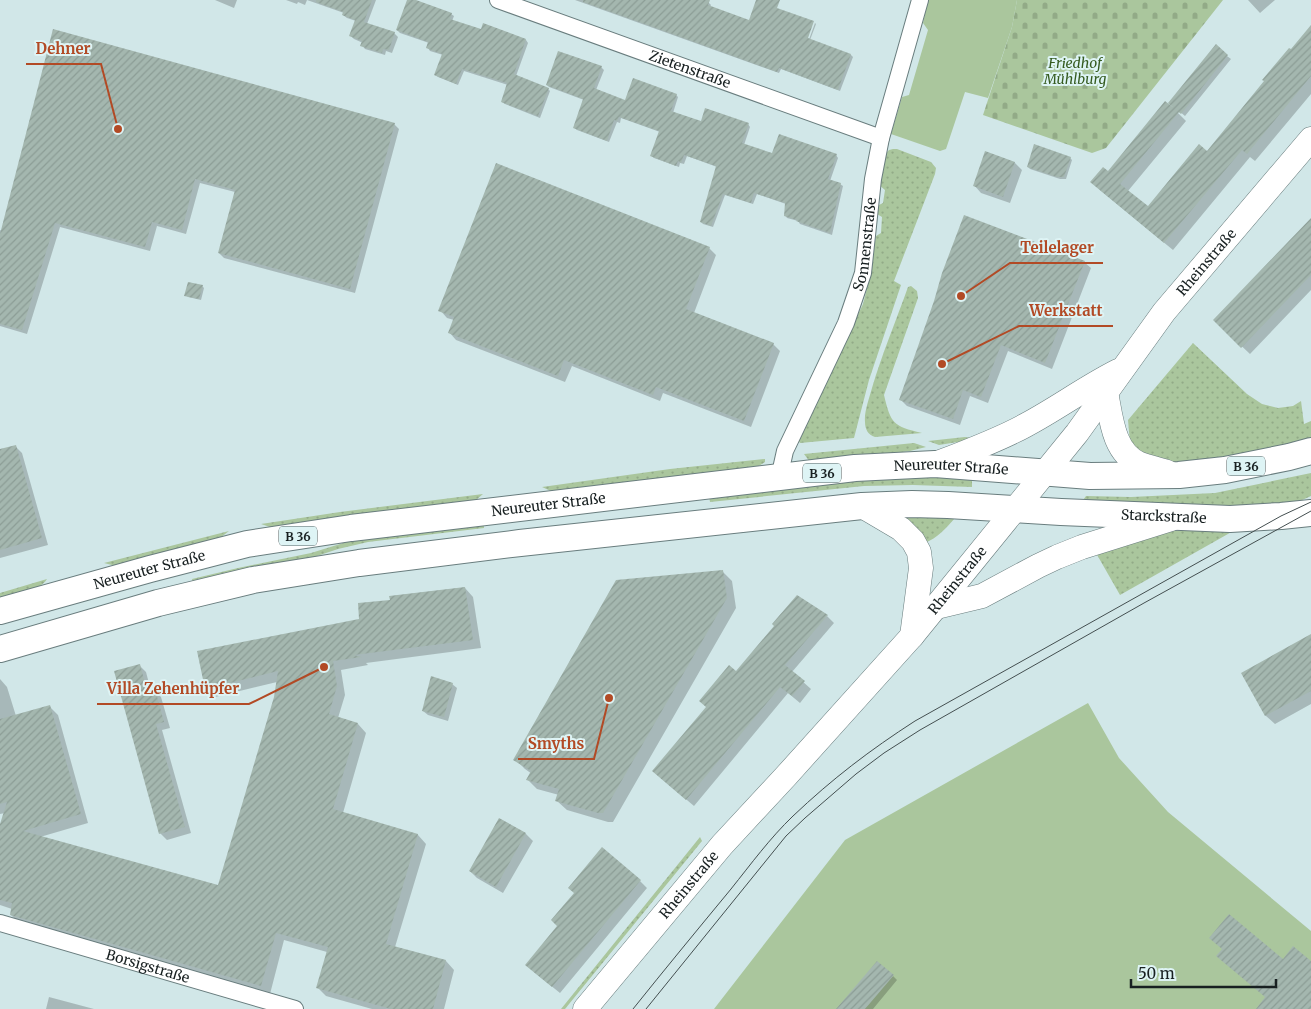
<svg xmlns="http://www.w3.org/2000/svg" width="1311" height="1009" font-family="Merriweather,serif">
  <defs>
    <pattern id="grass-dots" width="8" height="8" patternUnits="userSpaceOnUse" patternTransform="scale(1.25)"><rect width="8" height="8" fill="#aac69d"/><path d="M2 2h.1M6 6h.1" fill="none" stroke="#92aa87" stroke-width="1.8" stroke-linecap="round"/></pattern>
    <pattern id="cemetery-stones" width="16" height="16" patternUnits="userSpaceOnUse" patternTransform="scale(1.25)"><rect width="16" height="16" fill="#aac69d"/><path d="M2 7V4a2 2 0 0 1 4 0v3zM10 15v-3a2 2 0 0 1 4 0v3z" fill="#92aa87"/></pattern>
    <pattern id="building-hatch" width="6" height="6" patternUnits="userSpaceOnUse" patternTransform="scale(1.25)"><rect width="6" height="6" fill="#a4b7af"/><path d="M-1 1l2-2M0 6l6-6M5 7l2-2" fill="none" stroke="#8c9d96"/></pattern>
  </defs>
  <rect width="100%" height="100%" fill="#d1e7e8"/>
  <!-- grass -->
  <path fill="url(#grass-dots)" d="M893,149H897L931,162L936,168L935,174L894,281L901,285L869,380L854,438L800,443L798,440L863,304L869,281L876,236L881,233L882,217L877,214V206L883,203L885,190L879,185L886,153L889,150Z
    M911,286L917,291L918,298L884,395C891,424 893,426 922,433L875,437C868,435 865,429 865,422C864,412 869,399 872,388C882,354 896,321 908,287Z
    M1193,343L1247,394L1262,404L1278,408L1293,406L1301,401L1304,424L1311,421V440L1237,458L1183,463L1149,460L1130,443L1128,420Z
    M965,437L976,439L939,445L928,441Z
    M914,443L926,447L910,451L818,463L810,462L804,454Z
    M765,459V462L757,467L553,492L542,487L670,469Z
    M1311,473V496L1300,501L1259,507L1081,503L1086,496L1131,497L1215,493Z
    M931,477L972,479V487L913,485L864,486L710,502L709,496L866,480Z
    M483,494L476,500L273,528L261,524L340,512Z
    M902,516L956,517C946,528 938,538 924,543Z
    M484,523V528L368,542L338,549L311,558L193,583L192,579L238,568L311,553L353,540Z
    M1235,530L1120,595L1096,553L1163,531Z
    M229,531L220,538L116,566L104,563Z
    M47,579C40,591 13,595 0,599V593Z
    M700,837L702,841L565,1009H561Z"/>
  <!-- cemetery -->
  <path fill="url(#cemetery-stones)" d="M1017,0H1223L1106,148L1092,153L983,115L1012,27Z"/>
  <!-- park -->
  <path fill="#aac69d" d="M928,0H1017L1012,27L988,98L965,92L946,149L940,151L891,134L902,97L909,95L928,30L923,23Z
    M1088,703L1119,758L1168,812L1311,931V1009H714L845,840Z"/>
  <!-- shadow -->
  <path fill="#0003" d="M215,0H237L234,8Z
    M286,0H376L367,24L394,33L398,37L392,53L386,51L385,55L365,49L362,45L363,43L354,39L351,36L356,21L347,18L343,15L344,13L307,0L305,5L298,2L297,4Z
    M408,0H413L451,14L454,16L452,21L481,31L484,25L526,40L528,43L516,76L548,89L550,91L540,118L505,104L502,102L508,85L464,71L458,85L438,77L435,75L443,55L430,51L428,48L429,43L400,33L397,30Z
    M575,0H702L709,3L711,5L710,7L807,45L815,23L816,24L810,40L851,55L853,57L840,91L781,69L779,73Z
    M1248,0H1275L1260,13Z
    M1311,27V94L1255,161L1250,157L1173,250L1100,190L1108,172L1227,56L1231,59L1185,116L1179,111L1178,113L1186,121L1128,191L1148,208L1207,153Z
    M601,67L604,70L596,90L626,102L676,95L678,97L673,113L701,123L748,124L750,127L744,145L773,154L836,155L838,158L830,181L840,184L843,186L832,235L800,224L798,221L787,218L785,215L786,204L757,194L753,204L725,195L713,227L703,224L701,222L717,167L687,156L684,164L680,163L679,167L654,158L651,155L660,132L621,118L620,123L617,122L609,142L577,130L574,127L584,100L549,87L547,85Z
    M394,124L399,129L355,293L224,258L219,253L235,192L200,183L186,234L157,226L150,251L60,227L27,334L0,326V230L2,231Z
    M1070,158L1072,160L1066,179H1060L1030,169L1028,167Z
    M1015,163L1022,170L1010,203L981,193L974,185Z
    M1311,220V290L1250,354L1214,320Z
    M709,248L716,255L694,313L773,344L780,351L751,427L663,393L660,401L572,366L565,382L456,340L449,332L454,320L447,318L440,310Z
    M1084,262L1091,268L1052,369L1008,351L988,403L970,396L960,425L907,406L900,399Z
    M202,286L204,288L201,300L188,297L186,295Z
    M15,446L22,453L48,545L0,558V450Z
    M722,571L732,581L736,608L613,822H608L567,810L557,801L559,795L537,789L528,780L532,774L525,769L515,759Z
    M465,588L473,597L481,648L366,663L368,665L341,670L345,695L338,718L358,724L366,733L343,813L418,835L426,844L395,947L446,961L454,970L444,1009H372L326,996L318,988L327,952L284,940L270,994L20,924L11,915L12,909L0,905V830L5,813L0,814V679L7,687L16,716L49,706L58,715L88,823L40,837L219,886L275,698L277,682L215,697L207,688L361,620L391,601Z
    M827,616L834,623L792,672L811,689L800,703L788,693L694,806L661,778Z
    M1311,636V704L1275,724L1266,716L1243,673Z
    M139,665L146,672L151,691L154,690L161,697L170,728L162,730L191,833L167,840L160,833Z
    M452,684L457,688L448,721L428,715L423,711Z
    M500,819L526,834L533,841L503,893L477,878L470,871Z
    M640,881L647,888L560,993L534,972Z
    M893,976L897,980L873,1009H845Z
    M49,997L94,1009H46Z"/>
  <!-- building -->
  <path fill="url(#building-hatch)" d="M316,0H372L364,22L395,32L389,50L383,49L382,53L360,46L362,41L349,36L355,20L342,15L343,12L316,2Z
    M407,0H416L452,13L450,19L481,29L483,23L526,39L514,74L549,88L538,116L501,102L507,83L462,69L456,84L434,75L442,54L426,48L428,42L396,30Z
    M583,0H710L708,5L749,20L756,0H780L777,8L814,21L808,38L851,54L838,90L779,68L777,72L653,27L583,2Z
    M1311,25V76L1247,154L1242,150L1164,243L1090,182L1103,167L1108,171L1165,101L1179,112L1120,184L1148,206L1199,144L1207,151L1264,81L1262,80L1289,48L1291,49Z
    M53,29L395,123L350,289L218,253L235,190L195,179L182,230L152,222L145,247L55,223L22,330L0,324V234Z
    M1216,44L1228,55L1181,114L1168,103Z
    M558,51L602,66L594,88L625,100L633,78L677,94L671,111L701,121L705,108L749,123L742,143L772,153L779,134L837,154L828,179L841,183L830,233L796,221L797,220L784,216L785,203L754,193L751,203L723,194L711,226L700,222L716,166L684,155L681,163L678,161L676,166L650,156L659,131L619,117L617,121L614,120L607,141L573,128L583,99L546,85Z
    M1034,144L1071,157L1064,177H1057L1027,167Z
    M985,151L1015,162L1003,197L973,186Z
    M496,163L710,247L686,309L774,343L744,421L656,387L653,395L564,360L558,376L448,333L454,317L438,311Z
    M964,215L1085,261L1045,363L1001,345L981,397L963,390L953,419L899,400L934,301L942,273Z
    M1311,218V275L1241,348L1213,320Z
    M188,282L203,285L199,299L184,296Z
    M16,445L42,538L0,550V449Z
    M723,570L727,598L603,813H598L555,801L559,789L526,780L531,771L513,760L616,580Z
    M465,587L473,640L354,655L362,657L333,661L337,686L329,714L358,723L333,809L418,834L386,944L446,960L433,1009H391L316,988L328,947L276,933L261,986L10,915L12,903L0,900V824L7,802L0,804V719L50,705L81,814L23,831L218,885L274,697L278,671L205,689L197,651L359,619L358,603L390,600L389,596Z
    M797,595L828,615L785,665L805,681L792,696L780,687L686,800L652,771L706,707L699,701L729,665L736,671L774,626L772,624Z
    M1311,634V691L1265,716L1241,673Z
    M140,664L147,691L155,689L164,722L156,724L185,827L159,834L114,671Z
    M431,676L453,683L444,717L422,711Z
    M499,818L526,833L496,887L469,871Z
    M602,847L641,880L552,987L525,965L557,926L551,920L574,893L568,888Z
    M1229,914L1283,959L1293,946L1311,961V1009H1256L1265,997L1216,956L1222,949L1209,938Z
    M877,961L894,975L865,1009H836Z"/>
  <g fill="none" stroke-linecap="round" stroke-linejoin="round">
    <defs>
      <g id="street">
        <path id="s1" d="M498,0L881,138"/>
        <path id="s2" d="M779,478L785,451L846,323L863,273L873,179L881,138L920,0"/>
        <path id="s3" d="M0,923L295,1009"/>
      </g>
      <g id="secondary">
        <path d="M1106,392C1111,417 1113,453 1140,464C1148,467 1158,469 1167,472"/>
        <path d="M935,464C964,453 999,440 1026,425C1058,408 1086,387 1118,371"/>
        <path d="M862,506L901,529L913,541L919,552L921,568L912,636"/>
        <path d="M936,607L982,596L1038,566L1057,557L1082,547L1171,519"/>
        <path id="s4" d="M585,1009L722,845L786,776L912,636L1077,433L1164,312L1311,139"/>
      </g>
      <g id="primary">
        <path id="s5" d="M0,611L150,569L247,544L351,528L855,468L935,464L1090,476L1179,475L1225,470L1289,457L1311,451"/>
        <path id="s6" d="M0,649L158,603L253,580L359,563L520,543L862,506L912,504L948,505L1061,512L1230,519L1281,516L1311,513"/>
      </g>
    </defs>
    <!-- street casing -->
    <use href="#street" stroke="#697d7e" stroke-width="18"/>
    <!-- secondary casing -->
    <use href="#secondary" stroke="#697d7e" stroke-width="25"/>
    <!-- primary casing -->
    <use href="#primary" stroke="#697d7e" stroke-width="28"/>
    <!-- street -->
    <use href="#street" stroke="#fff" stroke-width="16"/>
    <!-- secondary -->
    <use href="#secondary" stroke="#fff" stroke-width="24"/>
    <!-- primary -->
    <use href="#primary" stroke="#fff" stroke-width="26"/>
    <!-- tram -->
    <path stroke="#444f50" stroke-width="1" d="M633,1009C665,969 698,929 731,889C751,864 770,838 793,816C832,779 870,750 915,721L1281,516L1311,502
      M646,1009L786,836L805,818L856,774L884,753L920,730L1144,603L1311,511"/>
  </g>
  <g text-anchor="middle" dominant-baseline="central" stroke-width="4" stroke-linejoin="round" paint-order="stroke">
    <!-- shield labels -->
    <g fill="#def4f5" stroke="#536061" stroke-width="1">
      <rect x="1227" y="456.5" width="38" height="19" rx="4"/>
      <rect x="803" y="463.5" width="38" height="19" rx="4"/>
      <rect x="279" y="526.5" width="38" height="19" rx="4"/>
    </g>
    <g font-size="12" font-weight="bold" fill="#182021">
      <text x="1246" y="466">B 36</text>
      <text x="822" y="473">B 36</text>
      <text x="298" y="536">B 36</text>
    </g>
    <!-- park labels -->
    <g font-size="14" font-style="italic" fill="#355b20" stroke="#def4f5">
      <text x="1075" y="63">Friedhof<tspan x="1075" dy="16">Mühlburg</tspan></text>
    </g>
    <!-- street labels -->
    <g font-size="14" fill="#182021" stroke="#def4f5">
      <text stroke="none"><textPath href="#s1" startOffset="204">Zietenstraße</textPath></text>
      <text stroke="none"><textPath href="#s2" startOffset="251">Sonnenstraße</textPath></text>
      <text stroke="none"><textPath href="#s4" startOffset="972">Rheinstraße</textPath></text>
      <text stroke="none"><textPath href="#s5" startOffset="965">Neureuter Straße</textPath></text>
      <text stroke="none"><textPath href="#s5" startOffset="560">Neureuter Straße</textPath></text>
      <text stroke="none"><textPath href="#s6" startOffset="1178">Starckstraße</textPath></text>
      <text stroke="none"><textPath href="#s5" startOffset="155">Neureuter Straße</textPath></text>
      <text stroke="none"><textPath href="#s4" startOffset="568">Rheinstraße</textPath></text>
      <text stroke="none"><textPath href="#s4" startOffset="162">Rheinstraße</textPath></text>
      <text stroke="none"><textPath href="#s3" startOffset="154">Borsigstraße</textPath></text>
    </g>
  </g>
  <!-- callouts -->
  <path fill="none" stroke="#b24a25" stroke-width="2" d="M118 129L101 64H26M961 296L1010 263H1103M942 364L1019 326H1113M324 667L249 704H97M609 698L594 759H518"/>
  <g fill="#b24a25" stroke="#def4f5" stroke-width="2">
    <circle cx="118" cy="129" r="5"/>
    <circle cx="961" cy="296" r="5"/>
    <circle cx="942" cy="364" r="5"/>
    <circle cx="324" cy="667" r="5"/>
    <circle cx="609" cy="698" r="5"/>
  </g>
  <g font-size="15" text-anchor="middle" font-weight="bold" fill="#b24a25" stroke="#def4f5" stroke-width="4" stroke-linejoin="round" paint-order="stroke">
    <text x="63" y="54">Dehner</text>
    <text x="1057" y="253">Teilelager</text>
    <text x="1066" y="316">Werkstatt</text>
    <text x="173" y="694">Villa Zehenhüpfer</text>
    <text x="556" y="749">Smyths</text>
  </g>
  <!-- scale -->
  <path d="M1131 979v8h145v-8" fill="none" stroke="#182021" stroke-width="2.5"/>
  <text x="1138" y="979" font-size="15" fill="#182021" stroke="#def4f5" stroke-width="4" paint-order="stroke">50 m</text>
</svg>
